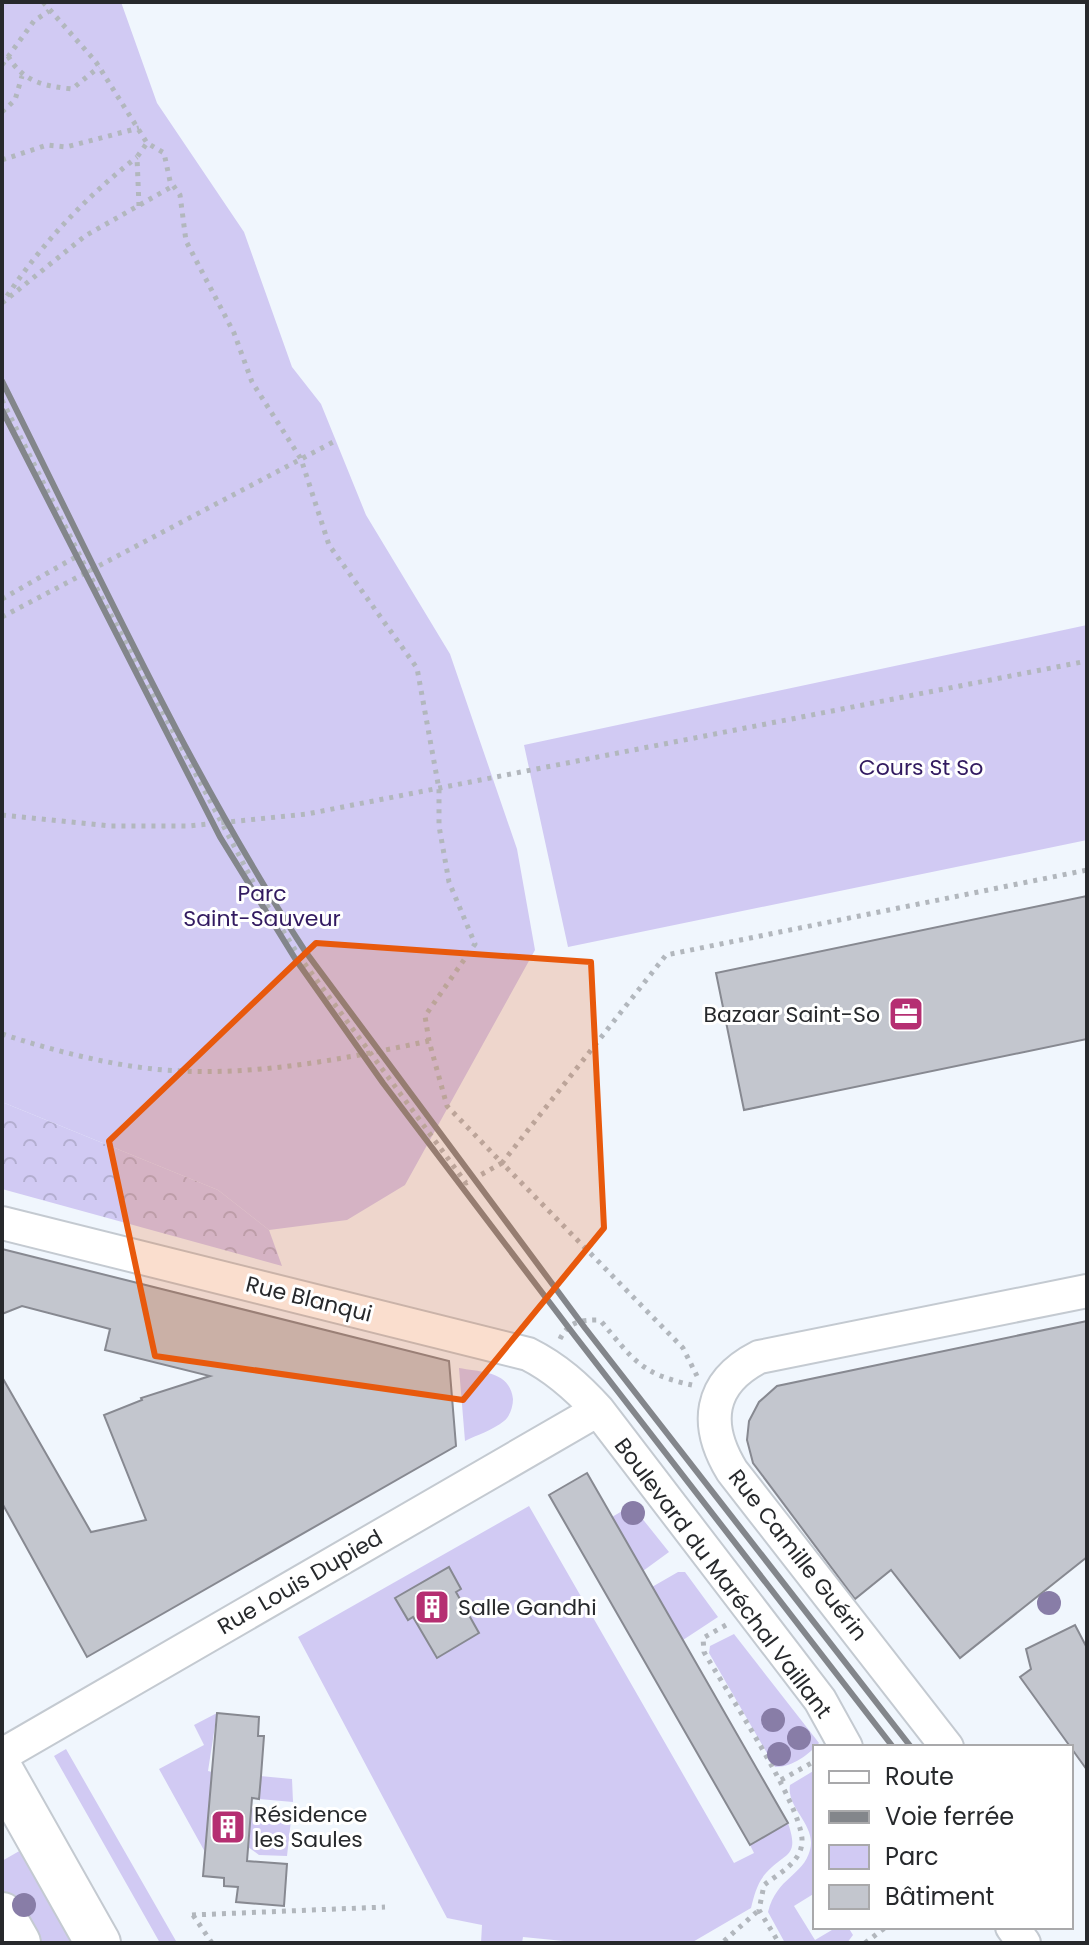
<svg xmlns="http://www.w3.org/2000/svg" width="1089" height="1945" font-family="Poppins,sans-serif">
  <defs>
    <pattern id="forest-crowns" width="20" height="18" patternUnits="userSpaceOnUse" patternTransform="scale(2)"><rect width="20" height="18" fill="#d1caf3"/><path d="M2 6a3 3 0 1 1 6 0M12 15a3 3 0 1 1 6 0" fill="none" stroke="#b3aed0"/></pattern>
  </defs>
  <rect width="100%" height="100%" fill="#f0f6fd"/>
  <!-- green -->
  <path fill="#d1caf3" d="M2,2H121L157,103L244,232L292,367L321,404L366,515L450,654L517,849L535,950L405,1185L347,1220L269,1230L218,1190L2,1102Z
    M1087,625V840L568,947L524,745Z
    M459,1368C481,1372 510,1371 513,1399C513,1407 510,1416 504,1421C493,1430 477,1435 465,1441Z
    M529,1506L734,1863L754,1853L750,1845L788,1823C800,1858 785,1852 766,1873C757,1883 754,1896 751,1908L691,1943H584L523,1937L522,1943H481L482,1925L447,1918L298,1637Z
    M629,1507H633L669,1552L643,1571L612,1517Z
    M678,1572H685L718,1617L683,1640L652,1587Z
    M734,1634L819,1743C810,1753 794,1767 775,1767L709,1653L710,1646Z
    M217,1713L208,1771L212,1772L205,1852L159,1769L204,1745L194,1725Z
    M66,1749L176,1941L160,1943L54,1756Z
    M815,1770V1893L794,1906L815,1940L837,1927H848L853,1935L847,1943H785L768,1912C777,1877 803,1876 810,1850C817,1825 786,1808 790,1785Z
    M260,1776L292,1779L293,1802L259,1799Z
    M251,1808L292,1811L287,1856L259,1855L248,1847Z
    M28,1846L83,1943H33L2,1888V1861Z"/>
  <!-- forest -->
  <path fill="url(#forest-crowns)" d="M2,1102L218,1190L269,1230L282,1266L2,1189Z"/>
  <!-- building -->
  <path fill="#c3c6ce" stroke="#878991" stroke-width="2" d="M1087,896V1039L744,1110L716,973Z
    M2,1249L449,1361L456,1446L87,1657L2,1503V1377L91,1532L146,1520L104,1415L142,1400L141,1398L210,1376L105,1350L110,1329L22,1306L2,1314Z
    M1087,1321V1557L960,1658L891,1570L855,1599L753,1463L747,1440L749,1421L759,1402L777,1386Z
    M587,1473L788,1823L750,1845L549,1495Z
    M449,1567L461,1589L456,1592L479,1633L437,1658L413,1617L408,1620L395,1598Z
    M1075,1625L1087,1648V1770L1020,1677L1031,1669L1026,1649Z
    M217,1713L259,1717L258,1736H264L261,1776L259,1799L252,1798L247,1861L287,1864L284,1906L236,1902L238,1887L224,1886V1878L203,1876Z"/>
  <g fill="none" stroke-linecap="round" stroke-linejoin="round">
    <defs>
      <path id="street" d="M2,1223L528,1354C556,1368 577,1387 598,1410L820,1700L846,1747
        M947,1747L732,1471C704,1425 708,1383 759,1357L1087,1291
        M2,1755L598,1410
        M1012,1927L1024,1943"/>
      <path id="primary" d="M2,1773L98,1943
        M2,1915L18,1943"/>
    </defs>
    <!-- street casing -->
    <use href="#street" stroke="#c4cad1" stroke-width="36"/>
    <!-- primary casing -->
    <use href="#primary" stroke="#c4cad1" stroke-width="48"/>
    <!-- path -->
    <path stroke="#b2b7bd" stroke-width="5" stroke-dasharray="4 6" stroke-linecap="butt" d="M43,2L96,62L147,143L164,153L170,181L180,195L186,241L234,333L252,382L301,459L329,545L417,668L439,789V826L449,882L475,944L425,1016L429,1041
      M8,56C23,82 44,86 72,89L99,67
      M2,65L34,21L49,11
      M2,112L15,100L22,76
      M2,160L47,145L66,147L139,128
      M139,206L137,157L147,143
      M7,296C44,241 85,198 137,157
      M2,303L85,236L173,186
      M2,400L87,570L258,891L299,956L466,1183L502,1163L683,1348L697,1376
      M2,599L79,555
      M2,617L337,440
      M2,815L111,826H188L307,814L1087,661
      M2,1034C57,1052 124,1069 181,1071C264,1075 348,1058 429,1041L447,1106L502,1163L666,955L1087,870
      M560,1339C569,1321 581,1320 600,1320C633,1359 640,1374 692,1385
      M726,1625L703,1638L704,1652C727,1692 799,1800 802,1839C803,1862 779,1873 764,1885L759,1910L779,1943
      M781,1780L815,1761
      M192,1915L385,1907
      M193,1915L212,1943
      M724,1941L759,1910
      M865,1943L886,1927"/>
    <!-- street -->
    <use href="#street" stroke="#fff" stroke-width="32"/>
    <!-- primary -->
    <use href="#primary" stroke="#fff" stroke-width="44"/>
    <!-- rail -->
    <path stroke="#83868b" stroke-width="6" d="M2,381C98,572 188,771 305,951L585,1328L911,1747
      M2,410L220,837L296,960L383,1083L575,1336L893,1747"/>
  </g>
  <!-- trees -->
  <g fill="#887da7">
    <circle cx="633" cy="1513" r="12"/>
    <circle cx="1049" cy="1603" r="12"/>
    <circle cx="773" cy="1720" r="12"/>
    <circle cx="799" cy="1738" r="12"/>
    <circle cx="779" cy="1754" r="12"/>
    <circle cx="24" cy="1905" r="12"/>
  </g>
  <!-- marked area -->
  <path fill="#e8590c" fill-opacity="0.2" stroke="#e8590c" stroke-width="6" stroke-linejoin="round" d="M316,943L591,962L604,1228L463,1400L155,1356L109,1141Z"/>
  <!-- icons -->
  <defs>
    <symbol id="office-square" viewBox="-11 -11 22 22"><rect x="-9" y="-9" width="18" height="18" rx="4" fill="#b52f72" stroke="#fff"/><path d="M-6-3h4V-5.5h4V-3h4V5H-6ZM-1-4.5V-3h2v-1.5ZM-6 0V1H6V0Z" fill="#fff"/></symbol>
    <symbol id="building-square" viewBox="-11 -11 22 22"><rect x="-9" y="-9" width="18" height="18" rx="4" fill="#b52f72" stroke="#fff"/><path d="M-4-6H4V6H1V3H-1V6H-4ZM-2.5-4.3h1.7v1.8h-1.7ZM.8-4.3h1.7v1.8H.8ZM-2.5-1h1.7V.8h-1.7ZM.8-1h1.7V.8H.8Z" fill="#fff"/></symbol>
  </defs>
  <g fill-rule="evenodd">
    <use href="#office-square" x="886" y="994" width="40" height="40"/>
    <use href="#building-square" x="412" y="1587" width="40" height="40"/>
    <use href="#building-square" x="208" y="1807" width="40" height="40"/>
  </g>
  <g text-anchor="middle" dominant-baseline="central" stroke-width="6" stroke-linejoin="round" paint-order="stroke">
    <!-- park labels -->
    <g font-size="22" fill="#321a60" stroke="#fff">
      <text x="921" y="767">Cours St So</text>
      <text x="262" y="893">Parc<tspan x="262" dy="25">Saint-Sauveur</tspan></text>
    </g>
    <!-- poi labels -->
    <g font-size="22" fill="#27292c" stroke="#fff" text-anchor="start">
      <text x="880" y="1014" text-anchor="end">Bazaar Saint-So</text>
      <text x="458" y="1607">Salle Gandhi</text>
      <text x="254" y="1814">Résidence<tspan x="254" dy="25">les Saules</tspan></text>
    </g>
    <!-- street labels -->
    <g font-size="22" fill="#27292c" stroke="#fff">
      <text transform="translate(309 1299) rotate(14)">Rue Blanqui</text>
      <text transform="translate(798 1555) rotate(52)">Rue Camille Guérin</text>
      <text transform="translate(723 1578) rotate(53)">Boulevard du Maréchal Vaillant</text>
      <text transform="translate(300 1582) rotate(-30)">Rue Louis Dupied</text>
    </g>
  </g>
  <!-- border -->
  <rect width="1089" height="1945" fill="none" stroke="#27292c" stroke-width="8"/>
  <!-- legend -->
  <rect x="813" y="1745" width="260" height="184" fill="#ffffff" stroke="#a9a9ab" stroke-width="2"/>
  <rect x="829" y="1771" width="40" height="12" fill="#ffffff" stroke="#a9a9ab" stroke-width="2"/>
  <text x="885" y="1785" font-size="24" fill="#27292c">Route</text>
  <rect x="829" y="1811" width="40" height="12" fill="#83868b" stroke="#a9a9ab" stroke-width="2"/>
  <text x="885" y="1825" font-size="24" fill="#27292c">Voie ferrée</text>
  <rect x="829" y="1845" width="40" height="24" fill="#d1caf3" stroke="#a9a9ab" stroke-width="2"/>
  <text x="885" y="1865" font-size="24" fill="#27292c">Parc</text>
  <rect x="829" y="1885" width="40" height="24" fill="#c3c6ce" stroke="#a9a9ab" stroke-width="2"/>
  <text x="885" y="1905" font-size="24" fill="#27292c">Bâtiment</text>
</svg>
